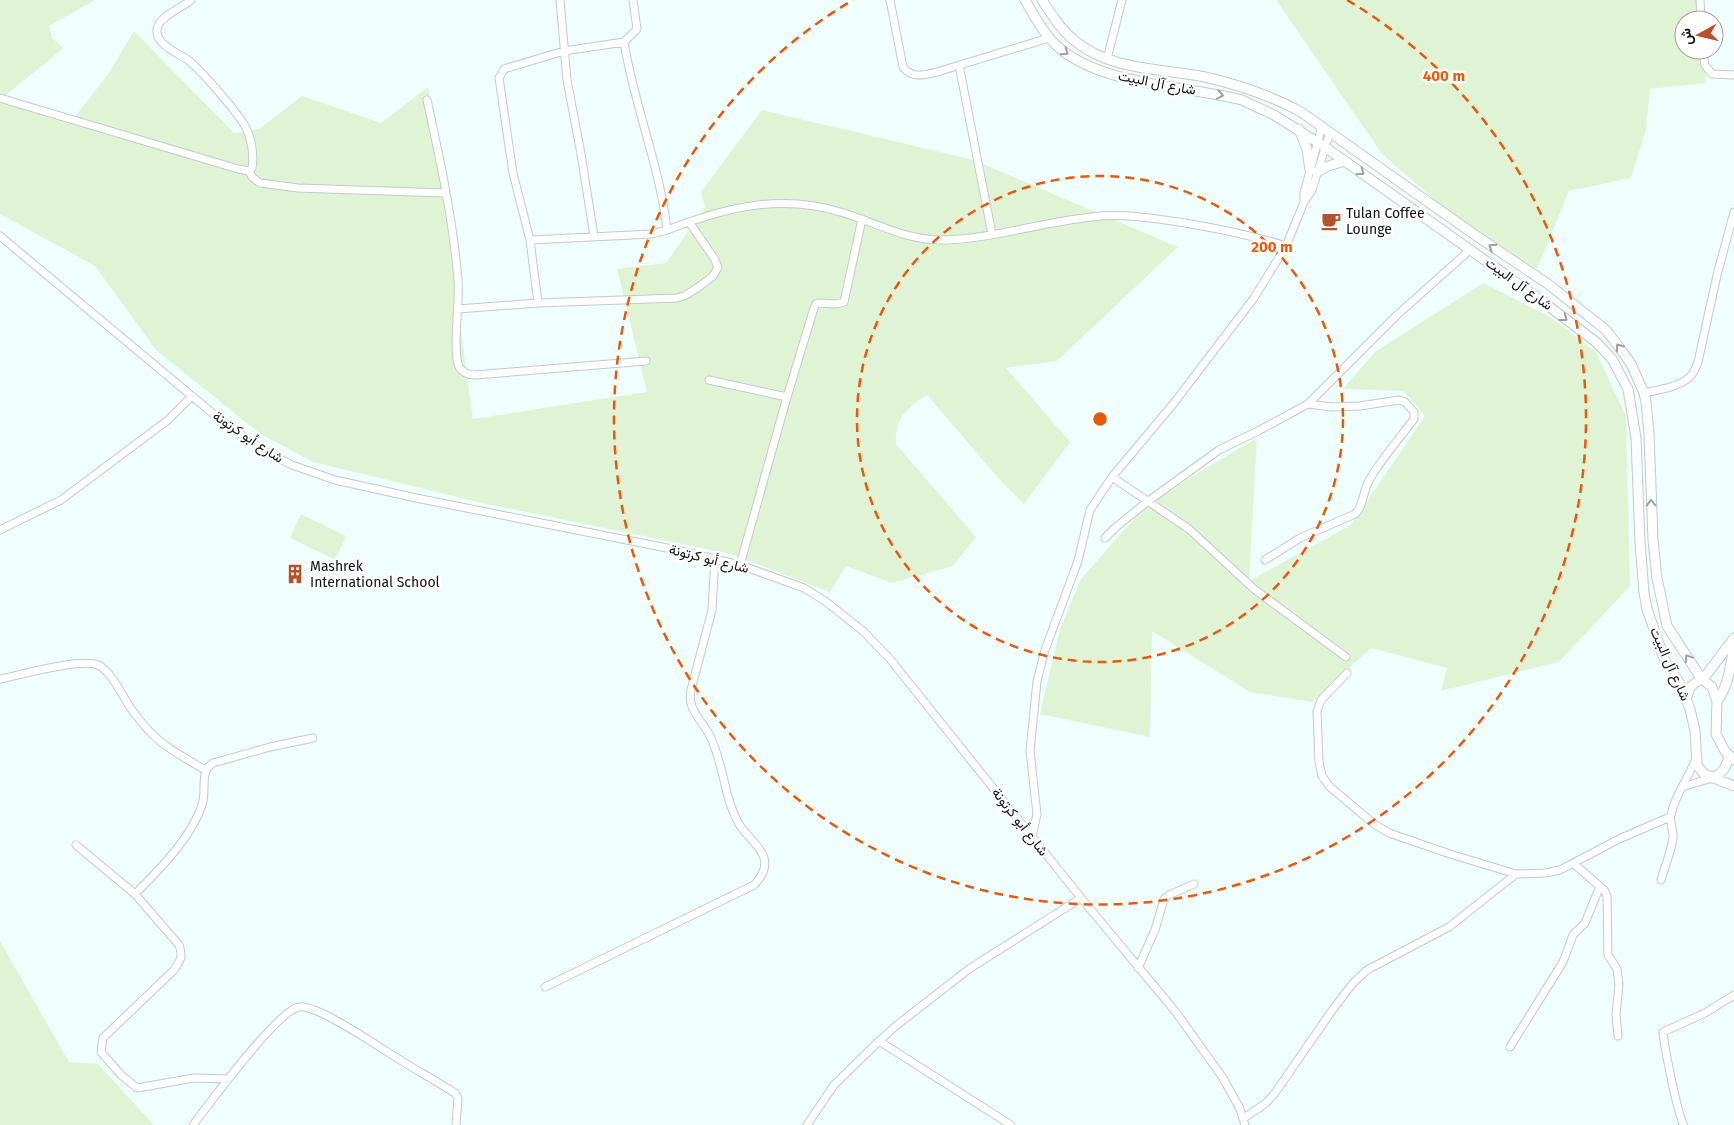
<svg xmlns="http://www.w3.org/2000/svg" width="1734" height="1125" font-family="'Fira Sans',Vazirmatn,sans-serif">
  <rect width="100%" height="100%" fill="#f0fefd"/>
  <!-- green -->
  <path fill="#e1f3d5" d="M0,0H95L49,26L52,38L64,48L1,99L74,118L108,74L134,31L234,133L259,129L302,96L381,123L428,87L473,419L647,392L617,269L666,263L705,207L701,192L762,110L974,160L1178,247L1057,361L1006,368L1070,442L1024,504L1000,480L927,395C908,407 894,419 896,444L976,537L953,566L892,583L846,566L830,592L731,554L482,503L313,462L259,433L156,350L95,266L0,214Z
    M1276,0H1701L1702,20H1684V50H1704L1706,83L1650,89L1646,130L1631,178L1569,191L1537,269L1451,214L1383,155Z
    M1483,283L1550,317L1596,352L1626,416L1630,586L1559,662L1441,691L1447,668L1371,648L1312,702L1250,692L1152,631L1150,737L1040,714L1060,629L1081,579L1139,513L1189,478L1257,438L1249,581L1351,525L1425,416L1403,391L1343,389L1375,352Z
    M301,514L346,536L335,560L290,538Z
    M0,941L69,1062L98,1064L154,1125H0Z"/>
  <g fill="none" stroke-linecap="round" stroke-linejoin="round">
    <defs>
      <path id="minor" d="M560,0L567,80L581,154L594,236
        M890,0L903,67C912,79 925,75 937,72L1049,38
        M1700,0L1701,20
        M1702,50L1705,65L1712,74L1734,75
        M1107,59L1122,0
        M959,65L992,234
        M0,98L238,169L249,171L252,168C254,157 252,141 247,130C241,116 201,70 188,60C179,54 166,49 160,40C157,36 156,31 158,26C161,16 183,7 191,0
        M427,100C440,159 453,220 458,280C460,302 452,350 459,367C463,373 468,375 475,375L646,361
        M249,171L252,177L260,183L298,188L445,193
        M1304,202L1312,190L1330,132
        M667,230C727,207 781,193 844,213C876,223 904,239 938,240C990,240 1041,222 1092,217C1121,213 1151,218 1179,222C1216,228 1251,235 1286,246
        M0,236L217,417L264,451L292,465L335,480L421,499L672,549L740,565L804,588L825,601L863,631L890,659L1081,898L1175,1011L1223,1078L1240,1109L1245,1125
        M530,240L652,234L667,230C660,166 634,105 624,42
        M538,303L530,240L513,173L499,78L504,69L564,51L624,42L637,29L633,0
        M458,309L538,303L677,298L686,295L700,286L713,276L718,267L714,258L689,222
        M709,380L787,397
        M1644,393C1658,390 1679,387 1690,377C1694,373 1696,367 1698,362L1717,275L1734,212
        M1112,477L1189,529L1254,589L1346,657
        M0,530L61,500L168,420L192,396
        M1105,538L1116,527L1147,502L1219,450L1258,431L1308,404L1397,315L1471,249
        M1265,560L1300,538L1355,514C1365,504 1362,491 1370,479C1382,458 1399,439 1414,419V412L1405,402L1399,400L1360,406L1332,407L1308,404
        M740,565L787,397L814,308L816,304L818,303L836,304L844,302L862,219
        M1347,673L1321,700L1317,711L1319,762L1322,776L1329,786L1374,824L1389,833L1450,854L1516,874
        M0,679C20,675 80,658 98,665C112,671 123,698 132,710C137,717 143,724 149,731C165,748 186,758 205,770
        M1682,787L1712,778
        M1032,837L1037,814L1030,751L1037,681L1045,650L1078,561L1090,510L1112,477L1174,403L1254,298L1286,246L1304,202V193L1322,126
        M76,845L135,894L179,945C183,956 181,960 174,970L103,1038L101,1052L121,1075L137,1088L194,1078L228,1079
        M1574,864L1604,890L1607,896L1608,955L1617,969L1619,985L1616,1014L1618,1036
        M1661,880C1665,866 1671,852 1673,838C1674,830 1669,823 1671,815C1675,794 1689,778 1696,758
        M135,894C159,870 191,838 202,805C207,790 199,772 213,763L270,747L313,738
        M1138,968L1155,930L1164,899L1169,895L1194,884
        M545,987L754,885C761,878 767,869 764,858C760,845 746,836 739,824C723,796 724,762 709,734C700,718 687,709 691,690L712,610L715,558
        M879,1041L1011,1125
        M1510,1047L1563,962L1573,935L1585,923L1600,886
        M1244,1118L1266,1103L1275,1093L1331,1012L1353,983L1367,970L1449,927L1516,874L1545,873L1560,870L1619,839L1670,817
        M193,1125C209,1104 278,1010 299,1007C317,1004 379,1047 397,1058C416,1070 436,1081 455,1093L458,1098L456,1125
        M807,1125L834,1085L879,1041L897,1025L969,969L1081,898
        M1684,1125C1678,1117 1664,1045 1663,1032L1705,1013L1734,995"/>
      <path id="tertiary" d="M1025,0C1034,15 1042,32 1055,44C1098,86 1185,85 1242,100L1274,115L1325,147L1534,295L1596,342L1612,359L1628,389L1636,438L1640,542L1644,593L1647,609L1665,661L1680,684L1690,709L1695,731L1697,765L1704,774L1734,786
        M1042,0C1052,15 1061,30 1075,41C1111,71 1162,68 1205,77C1240,85 1270,95 1301,112L1475,235L1548,284L1606,330L1622,351L1631,364L1644,393L1646,402L1649,434L1653,540L1657,578L1667,626L1701,678L1712,687L1717,701L1716,734L1725,751L1734,760
        M1299,129L1307,149L1310,170
        M1317,172L1328,166L1345,161
        M1686,700L1690,687L1707,674L1734,638
        M1717,701C1729,686 1730,665 1734,647
        M1712,778C1723,773 1727,767 1729,755"/>
    </defs>
    <!-- minor casing -->
    <use href="#minor" stroke="#becccb" stroke-width="9"/>
    <!-- tertiary casing -->
    <use href="#tertiary" stroke="#becccb" stroke-width="11"/>
    <!-- minor -->
    <use href="#minor" stroke="#fff" stroke-width="7"/>
    <!-- tertiary -->
    <use href="#tertiary" stroke="#fff" stroke-width="9"/>
  </g>
  <!-- one-way arrows -->
  <defs><path id="oneway-chevron" d="M-2-3.5L2.5 0L-2 3.5" fill="none" stroke-width="1.6" stroke-linecap="round" stroke-linejoin="round" transform="scale(1.25)"/></defs>
  <g stroke="#9ea0a0">
    <use href="#oneway-chevron" transform="translate(1065 52) rotate(35)"/>
    <use href="#oneway-chevron" transform="translate(1220 95) rotate(11)"/>
    <use href="#oneway-chevron" transform="translate(1361 172) rotate(35)"/>
    <use href="#oneway-chevron" transform="translate(1492 247) rotate(-146)"/>
    <use href="#oneway-chevron" transform="translate(1564 318) rotate(37)"/>
    <use href="#oneway-chevron" transform="translate(1619 347) rotate(-126)"/>
    <use href="#oneway-chevron" transform="translate(1651 503) rotate(-92)"/>
    <use href="#oneway-chevron" transform="translate(1688 658) rotate(-124)"/>
  </g>
  <!-- distance rings -->
  <g fill="none" stroke="#e8590c" stroke-width="2.5" stroke-dasharray="9 6">
    <circle cx="1100" cy="419" r="243"/>
    <path d="M1347 0A486 486 0 1 1 853 0"/>
  </g>
  <!-- icons -->
  <defs>
    <symbol id="cafe-bare" viewBox="-9 -9 18 18"><path d="M-5.5-4.5H6V0H3Q3 3.5 0 3.5H-2.5Q-5.5 3.5-5.5 0ZM3-3.2v2h1.7v-2ZM-6 4.5H4V6H-6Z" fill="#b8502b" stroke="#fff" stroke-width="2.5" paint-order="stroke"/></symbol>
    <symbol id="building-bare" viewBox="-9 -9 18 18"><path d="M-4-6H4V6H1V3H-1V6H-4ZM-2.5-4.3h1.7v1.8h-1.7ZM.8-4.3h1.7v1.8H.8ZM-2.5-1h1.7V.8h-1.7ZM.8-1h1.7V.8H.8Z" fill="#b8502b" stroke="#fff" stroke-width="2.5" paint-order="stroke"/></symbol>
  </defs>
  <g fill-rule="evenodd">
    <use href="#cafe-bare" x="1317" y="207" width="28" height="28"/>
    <use href="#building-bare" x="281" y="560" width="28" height="28"/>
  </g>
  <g text-anchor="middle" dominant-baseline="central" stroke-width="5" stroke-linejoin="round" paint-order="stroke">
    <!-- street labels -->
    <g font-size="14" fill="#0d1111" stroke="#fff">
      <text transform="translate(1157 83) rotate(11)">شارع آل البيت</text>
      <text transform="translate(1519 284) rotate(36)">شارع آل البيت</text>
      <text transform="translate(248 437) rotate(34)">شارع أبو كرتونة</text>
      <text transform="translate(709 559) rotate(14)">شارع أبو كرتونة</text>
      <text transform="translate(1670 664) rotate(66)">شارع آل البيت</text>
      <text transform="translate(1020 822) rotate(52)">شارع أبو كرتونة</text>
    </g>
    <!-- poi labels -->
    <g font-size="14" fill="#0d1111" stroke="#fff" text-anchor="start">
      <text x="1346" y="213">Tulan Coffee<tspan x="1346" dy="16">Lounge</tspan></text>
      <text x="310" y="566">Mashrek<tspan x="310" dy="16">International School</tspan></text>
    </g>
  </g>
  <circle cx="1100" cy="419" r="8" fill="#e8590c" stroke="#fff" stroke-width="2.5"/>
  <g font-size="15" text-anchor="middle" font-weight="bold" fill="#e8590c" stroke="#fff" stroke-width="5" stroke-linejoin="round" paint-order="stroke">
    <text x="1444" y="81">400 m</text>
    <text x="1272" y="252">200 m</text>
  </g>
  <!-- north arrow -->
  <g transform="translate(1699 35) rotate(262)"><circle r="24" fill="#ffffff" stroke="#9ea0a0"/>
  <path d="M0-4L9 19L0 12L-9 19Z" fill="#b8502b"/>
  <text y="-8" font-size="14" font-weight="bold" text-anchor="middle" fill="#0d1111">ش</text>
  </g>
</svg>
